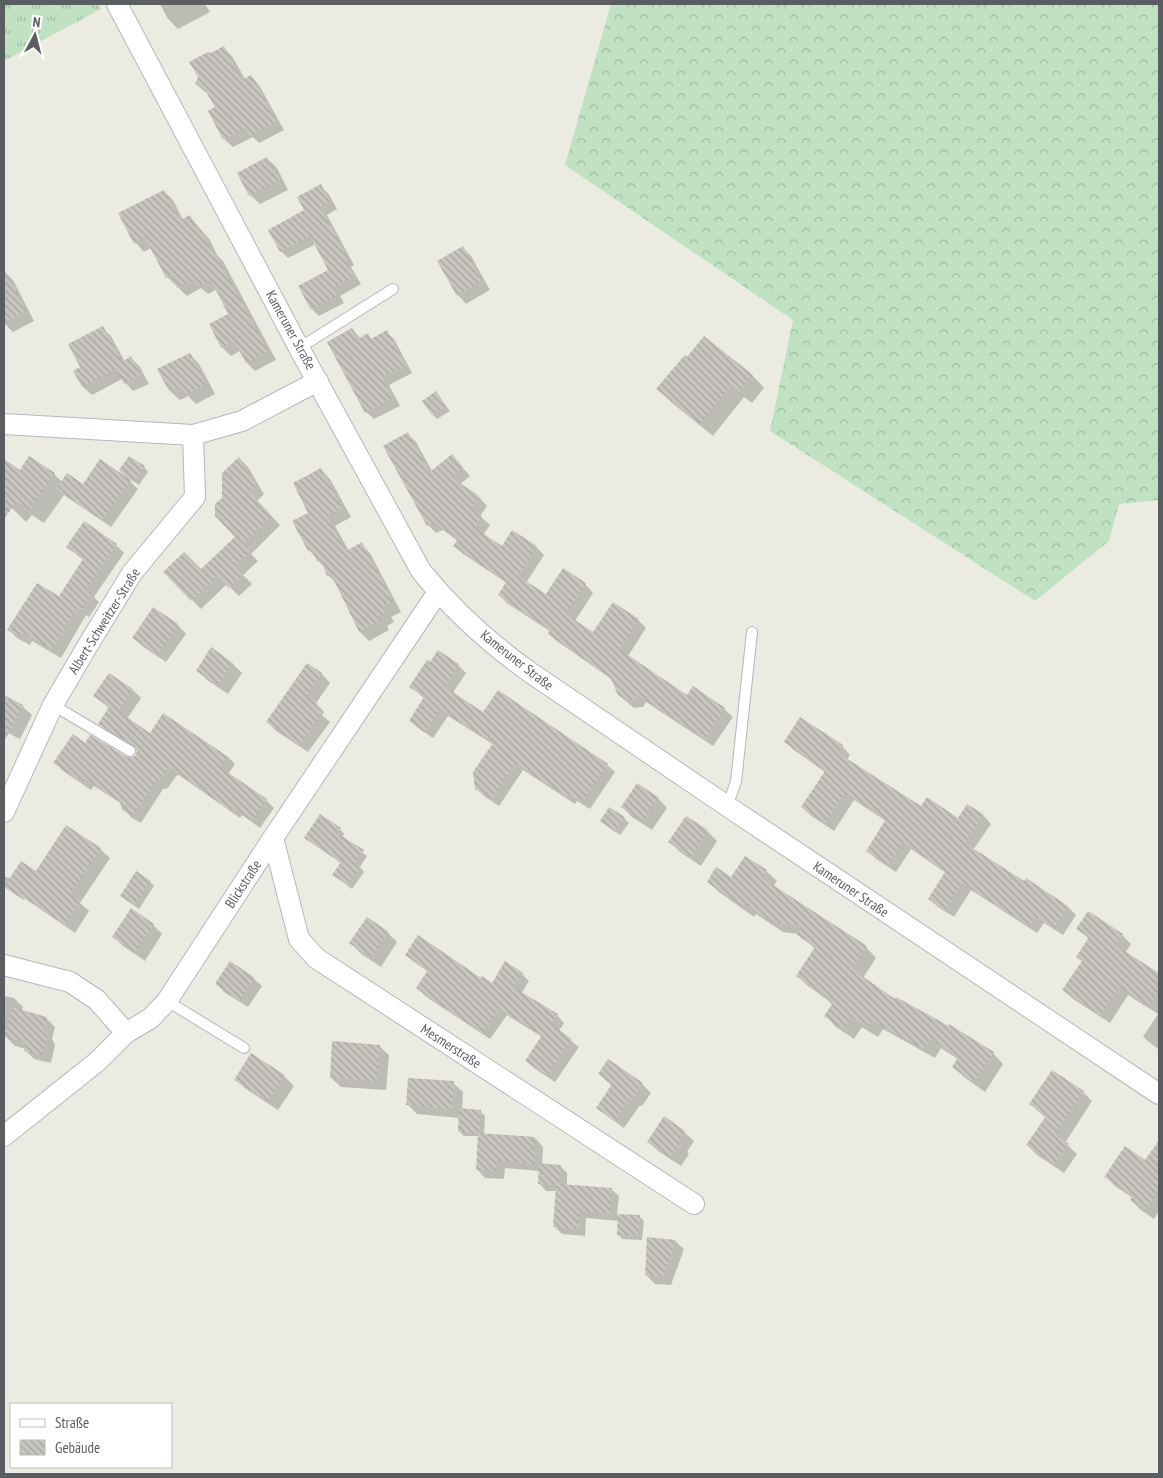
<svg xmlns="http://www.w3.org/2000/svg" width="1163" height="1478" font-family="'PT Sans Narrow',sans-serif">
  <defs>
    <pattern id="grass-tufts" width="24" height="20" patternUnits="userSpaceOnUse" patternTransform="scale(1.25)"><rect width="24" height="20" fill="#c0e2c3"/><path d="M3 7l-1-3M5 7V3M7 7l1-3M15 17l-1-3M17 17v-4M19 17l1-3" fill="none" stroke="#9fbaa2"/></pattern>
    <pattern id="forest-crowns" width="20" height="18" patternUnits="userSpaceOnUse" patternTransform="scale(1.25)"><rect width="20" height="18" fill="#c0e2c3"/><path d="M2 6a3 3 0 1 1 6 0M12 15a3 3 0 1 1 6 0" fill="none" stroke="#9fbaa2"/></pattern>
    <pattern id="building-back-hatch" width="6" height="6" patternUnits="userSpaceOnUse" patternTransform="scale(1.25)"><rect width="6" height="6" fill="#c8c5bf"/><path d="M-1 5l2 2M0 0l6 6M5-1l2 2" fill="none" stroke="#a5a39f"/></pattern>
  </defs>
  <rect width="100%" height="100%" fill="#ecebe2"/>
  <!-- grass -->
  <path fill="url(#grass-tufts)" d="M4,4H98L101,9L4,61Z"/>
  <!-- forest -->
  <path fill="url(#forest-crowns)" d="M611,4H1159V500L1119,504L1109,541L1035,601L770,431L793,320L565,165Z"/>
  <!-- shadow -->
  <path fill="#0003" d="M160,4H205L210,12L178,29L168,19Z
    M224,48L232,56L245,79L251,76L259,85L284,130L259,143L253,137L233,147L224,139L216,108L208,93L205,92L196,84L211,55Z
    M267,158L277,168L288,190L260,204L250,195Z
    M320,186L328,193L337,209L327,215L354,265L351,267L361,284L340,296L344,303L319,316L312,309L330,270L316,244L288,258L281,251Z
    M164,191L173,200L183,220L190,217L210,240L217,255L223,261L276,360L255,371L247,363L240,351L231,356L222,347L230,314L217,289L208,294L201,288L187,296L167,277L151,248L144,252L136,243Z
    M463,248L471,256L490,290L466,304L458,295Z
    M4,271L13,280L34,321L13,332L4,323Z
    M102,328L111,336L125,362L131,358L140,367L149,384L133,391L122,379L92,395L83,387L75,372L82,368Z
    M352,329L361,339L368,335L372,340L386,332L394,339L412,373L389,385L400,406L374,419L366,412Z
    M190,354L199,364L215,394L196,404L188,396L180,400L170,391L159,369Z
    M752,375L764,388L752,403L744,397L713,436L671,402L658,389Z
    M436,392L450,411L437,419L433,415Z
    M408,434L416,442L432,471L452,456L470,476L460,484L479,497L487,506L480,516L490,525L483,535L502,547H536L544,555L526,583L546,596L563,570L585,584L593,593L575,621L593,633L638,620L646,628L628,656L688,696L693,688L724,709L733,717L713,746L646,702L643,707L634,708L628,703L619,694L613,680L558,642L549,634L551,632L507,603L499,595L507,583L463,554L455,546L458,541L443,530L436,533L428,525Z
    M239,458L248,467L264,494L257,501L280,525L251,554L258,561L243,575L252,584L239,596L227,584L201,609L165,572L201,570L236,537L223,499Z
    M4,464L20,472L54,474L62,482L83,485L126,478L127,477L120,470L144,467L148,472L139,485L132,480L130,481L138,489L111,527L64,495L44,523L32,515L26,522L4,500Z
    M321,470L330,479L351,517L335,526L349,551L361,544L370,553L401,612L391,617L394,622L387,626L389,630L369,641L360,632L337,584L328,575L325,568L309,550L310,513Z
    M116,545L124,553L94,597L99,602L89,617L86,615L61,658L32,641L30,645L17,638L9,630L59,598L83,560L68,547Z
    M153,609L178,625L186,634L166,662L142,646L134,638Z
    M212,649L233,664L242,673L228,694L207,680L198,671Z
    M438,652L458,665L466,673L452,694L483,714L607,765L615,772L590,809L577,801L575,804L523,770L499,806L484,796L476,788L494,745L448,716L433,738L418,728L411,721L425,699L411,687L430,664Z
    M307,665L322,674L330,683L316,703L324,712L322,715L330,722L308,752L276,731L268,722Z
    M109,675L133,690L141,698L127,719L150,734L227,756L235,764L228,774L266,800L274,808L260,828L242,815L240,818L179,775L176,776L168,788L163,789L141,823L132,818L123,809L122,804L94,786L91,790L63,771L55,763L86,744L127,758H133L137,756L138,750L108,732L100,724L110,709L95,696Z
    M4,696L22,706L32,715L20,739L4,731Z
    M786,742L842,746L850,755L847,760L922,808L959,819L968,806L983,815L991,824L973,850L1024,883L1026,880L1068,907L1076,915L1063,935L1044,923L1037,933L971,890L954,917L938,907L929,899L946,873L911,849L896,872L876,859L868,851L886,821L854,800L834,831L810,815L802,807L825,772L794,750Z
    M637,785L658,798L667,808L652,830L632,817L622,807Z
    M686,817L707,831L717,841L701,866L680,852L670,842Z
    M624,818L629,823L620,835L601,821Z
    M340,829L344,834L342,838L367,856L360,867L364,872L352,889L333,875L341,863L310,842Z
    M100,849L110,858L80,903L89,911L75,933L4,884V876L33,887Z
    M766,871L777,881L774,886L866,947L876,958L863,978L896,1001L993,1053L1003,1064L985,1092L964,1077L953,1067L958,1059L941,1048L935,1058L883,1029L878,1037L862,1027L854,1039L836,1027L826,1016L833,1004L808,986L797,976L815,949L799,934L783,932L756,914L754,917L719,892L708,882L732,879Z
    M150,882L154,886L139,909L121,896Z
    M153,925L162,934L145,961L123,946L114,937Z
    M1078,929L1122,935L1131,944L1125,953L1159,975V1050L1143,1037L1158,1014L1128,995L1110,1023L1073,999L1064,990L1083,962L1078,957L1089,939Z
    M388,933L397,942L381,967L360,953L351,943Z
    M406,955L492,984L522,974L529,981L521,994L557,1015L564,1023L559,1031L579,1047L555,1082L534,1068L527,1061L542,1037L507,1015L490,1039L425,996L418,988L429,972L414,962Z
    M254,979L262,986L248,1007L224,992L217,984Z
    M4,996L14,998L23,1007L22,1011L46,1018L55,1027L52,1039L55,1045L51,1063L34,1059L25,1050L26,1049L15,1046L6,1037V1034H4Z
    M379,1046L389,1055L386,1090L341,1087L331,1078Z
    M608,1061L642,1084L651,1093L642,1106L640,1105L624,1128L607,1116L598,1108L612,1086L599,1074Z
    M284,1076L294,1086L278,1110L246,1089L236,1080Z
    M453,1083L463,1092L462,1110L480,1111L485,1116L484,1135L535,1138L543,1147L542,1164L560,1166L567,1173V1186L611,1189L619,1196L617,1215L639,1216L644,1221L642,1240L622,1239L618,1234L619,1221L586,1218L585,1236L562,1234L555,1227L557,1191H546L539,1183L540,1171L505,1168L504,1179L485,1178L477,1169L479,1136H464L459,1131L460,1118L417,1114L408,1105Z
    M1083,1092L1092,1101L1065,1143L1077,1154L1064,1173L1037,1155L1027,1145L1046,1118L1030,1104Z
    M684,1132L694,1141L687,1152L689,1154L681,1166L658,1151L648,1141Z
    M1158,1143L1159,1211L1154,1219L1141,1210L1131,1200L1133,1198L1115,1186L1106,1177L1146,1162Z
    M675,1241L684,1249L671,1285L655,1284L646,1275Z"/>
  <!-- building -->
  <path fill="url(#building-back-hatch)" d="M224,46L242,80L251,75L277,121L250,136L246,128L223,140L208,111L215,107L202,85L195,84L198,77L189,62L208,52L211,53Z
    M267,157L280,180L249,196L237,173Z
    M321,184L330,201L320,207L347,257L345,259L354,276L333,288L337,295L311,310L298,286L328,270L310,236L280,252L268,230L304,210L297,197Z
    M164,190L180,220L190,215L199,231L201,230L212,252L214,251L268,351L246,363L234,341L221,348L209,324L228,314L211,280L198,286L194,279L177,288L171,275L166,278L145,238L134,244L118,213Z
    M463,246L482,281L457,296L437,261Z
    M4,269L26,311L4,323Z
    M103,326L122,362L131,356L141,375L124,384L116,369L82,387L73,371L80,367L68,344Z
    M352,328L358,339L368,333L371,339L387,330L405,365L382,377L393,398L365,413L327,342Z
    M704,336L753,375L739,391L731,385L700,424L656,389L682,358L685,355L687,357Z
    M190,353L206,384L185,395L180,386L169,391L157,369Z
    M436,391L446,406L432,415L422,401Z
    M408,432L430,472L452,454L463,467L451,477L479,496L472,509L482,516L475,528L502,546L512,530L537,546L518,576L546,594L563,568L586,583L566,614L593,632L613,602L639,619L619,649L687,695L693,686L725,708L705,739L638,695L634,700H625L618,695L611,679L607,675L548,634L550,630L498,595L506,582L453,546L458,539L434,522L427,526L383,446Z
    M29,456L55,473L29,510L17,501L4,519V459L20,470Z
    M129,456L145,466L134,482L119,470Z
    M239,457L256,485L249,491L272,516L243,544L250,552L235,565L244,574L229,588L217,576L191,601L163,572L184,552L201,569L235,537L215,516V504L222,498V473Z
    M100,459L131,480L102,520L56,489L67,473L83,484Z
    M321,468L342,508L327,516L346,551L362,542L393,602L383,607L386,613L379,616L381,620L359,632L331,574L327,576L321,560L317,562L313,550L308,551L292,521L308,513L293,483Z
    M84,521L117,544L86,589L92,593L81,610L77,607L52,650L24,633L21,637L7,630L37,583L59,596L83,559L66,547Z
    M153,607L178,624L158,655L132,638Z
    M211,647L233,663L218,685L196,671Z
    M438,650L459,664L445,687L483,712L498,690L608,764L582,803L569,794L567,797L515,763L491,799L475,789L473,772L493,743L440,709L425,732L409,721L424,697L409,687L427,660L430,662Z
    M307,663L322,673L307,696L317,702L314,707L322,712L299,745L266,722Z
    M109,673L133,689L118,711L150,733L163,713L227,756L220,767L267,799L252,821L234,808L231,811L170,768H168L160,780L155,782L132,816L122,810L120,802L85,779L83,783L53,763L73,734L85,743L90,735L127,757H133L136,755L137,751L134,745L98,724L109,707L93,696Z
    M4,695L23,705L4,742Z
    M800,717L843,745L838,753L921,806L927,797L958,818L967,804L983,814L965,843L1024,881L1026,878L1068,906L1054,928L1035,916L1029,926L962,883L945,910L928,899L945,872L903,842L888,865L866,851L886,819L845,793L825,823L801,807L825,771L784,742Z
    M637,783L658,797L642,821L621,807Z
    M609,807L625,817L615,832L600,821Z
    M320,814L341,828L337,833L364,850L355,863L360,866L348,885L332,875L341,862L304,838Z
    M686,816L708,830L691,857L668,842Z
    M66,825L101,848L70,894L80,901L65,925L25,898L24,900L4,887L21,861L36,871Z
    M745,856L767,870L762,878L867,946L852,969L895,999L896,997L949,1026V1024L994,1052L974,1082L952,1067L958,1057L930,1038L924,1049L872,1020L867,1027L851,1017L843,1029L824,1016L832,1004L829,1002L831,999L796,976L815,947L797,935L803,926L772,922L745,904L743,907L707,882L716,867L731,877Z
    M136,871L151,881L134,905L120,896Z
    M131,908L154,924L135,952L112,937Z
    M1088,911L1123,934L1115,945L1159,973V990L1149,1006L1119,987L1100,1015L1062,990L1082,961L1076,957L1089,937L1076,929Z
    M367,917L389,932L371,958L349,943Z
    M418,935L481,978L482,976L492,983L505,961L523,973L513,987L558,1014L551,1024L572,1039L547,1075L525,1061L542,1035L499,1009L482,1033L416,988L428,970L405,955Z
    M230,961L255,978L239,1001L215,984Z
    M12,1007L47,1017L44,1029L47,1035L42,1055L24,1051L26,1042L4,1037Z
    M332,1041L380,1045L377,1081L330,1078Z
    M251,1053L285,1075L268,1101L234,1080Z
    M608,1059L643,1083L633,1098L631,1097L615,1121L596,1108L612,1084L598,1074Z
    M1052,1070L1084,1091L1055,1134L1069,1144L1054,1164L1026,1145L1046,1116L1029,1104Z
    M408,1078L454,1081L452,1109L406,1105Z
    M459,1108L481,1110L479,1133L458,1132Z
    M664,1116L685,1131L677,1142L680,1144L671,1157L647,1142Z
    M478,1133L535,1137L534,1164L497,1161L496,1171L476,1170Z
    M1159,1140V1189L1145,1210L1130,1200L1133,1196L1104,1177L1125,1146L1145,1160Z
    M539,1163L561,1165L559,1184L612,1188L610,1214L579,1211L578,1229L553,1227L556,1185L538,1184Z
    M618,1214L640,1215L638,1236L617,1235Z
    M647,1237L676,1240L663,1277L645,1275Z"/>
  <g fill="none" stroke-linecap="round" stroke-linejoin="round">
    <defs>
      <path id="service" d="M299,348L393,289
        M53,705L130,751
        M727,806L736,782L752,632
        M167,1001L244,1048"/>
      <path id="minor" d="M117,4L299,348L421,571C452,609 490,644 531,673L727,806L1159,1094
        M4,424L193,435L242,421L318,381
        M4,812L53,705L88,645L132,573L195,497L193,435
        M273,838L299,939L316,958L694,1204
        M4,965L70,982L97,1000L126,1033
        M4,1136L98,1061L126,1033L151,1018L167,1001L273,838L438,592"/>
    </defs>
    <!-- service casing -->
    <use href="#service" stroke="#b4b7bb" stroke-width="12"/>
    <!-- minor casing -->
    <use href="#minor" stroke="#b4b7bb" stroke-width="22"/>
    <!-- service -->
    <use href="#service" stroke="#fff" stroke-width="10"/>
    <!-- minor -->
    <use href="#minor" stroke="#fff" stroke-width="20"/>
  </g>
  <g text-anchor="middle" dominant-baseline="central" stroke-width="4" stroke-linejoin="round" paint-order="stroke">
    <!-- street labels -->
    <g font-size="14" fill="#5a5d62" stroke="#fff">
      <text transform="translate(291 330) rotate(61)">Kameruner Straße</text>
      <text transform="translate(104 621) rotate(-58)">Albert-Schweitzer-Straße</text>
      <text transform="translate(517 660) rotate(38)">Kameruner Straße</text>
      <text transform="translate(243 884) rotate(-57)">Blickstraße</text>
      <text transform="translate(851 889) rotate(34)">Kameruner Straße</text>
      <text transform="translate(451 1046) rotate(33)">Mesmerstraße</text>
    </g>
  </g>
  <!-- border -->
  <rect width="1163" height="1478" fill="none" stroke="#5a5d62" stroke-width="10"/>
  <!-- legend -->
  <rect x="10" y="1403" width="162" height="65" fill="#ffffff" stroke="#bdbec0"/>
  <rect x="20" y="1419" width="25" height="8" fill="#ffffff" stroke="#bdbec0"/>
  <text x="55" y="1428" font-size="15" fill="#5a5d62">Straße</text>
  <rect x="20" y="1440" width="25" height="15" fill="url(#building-back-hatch)" stroke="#bdbec0"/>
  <text x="55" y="1453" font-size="15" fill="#5a5d62">Gebäude</text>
  <!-- north arrow -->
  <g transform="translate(35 35) rotate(7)" stroke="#ffffff" stroke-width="4" paint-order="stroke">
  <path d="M0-4L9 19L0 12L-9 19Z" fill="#5a5d62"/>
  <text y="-8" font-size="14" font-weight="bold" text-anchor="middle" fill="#5a5d62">N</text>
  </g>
</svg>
